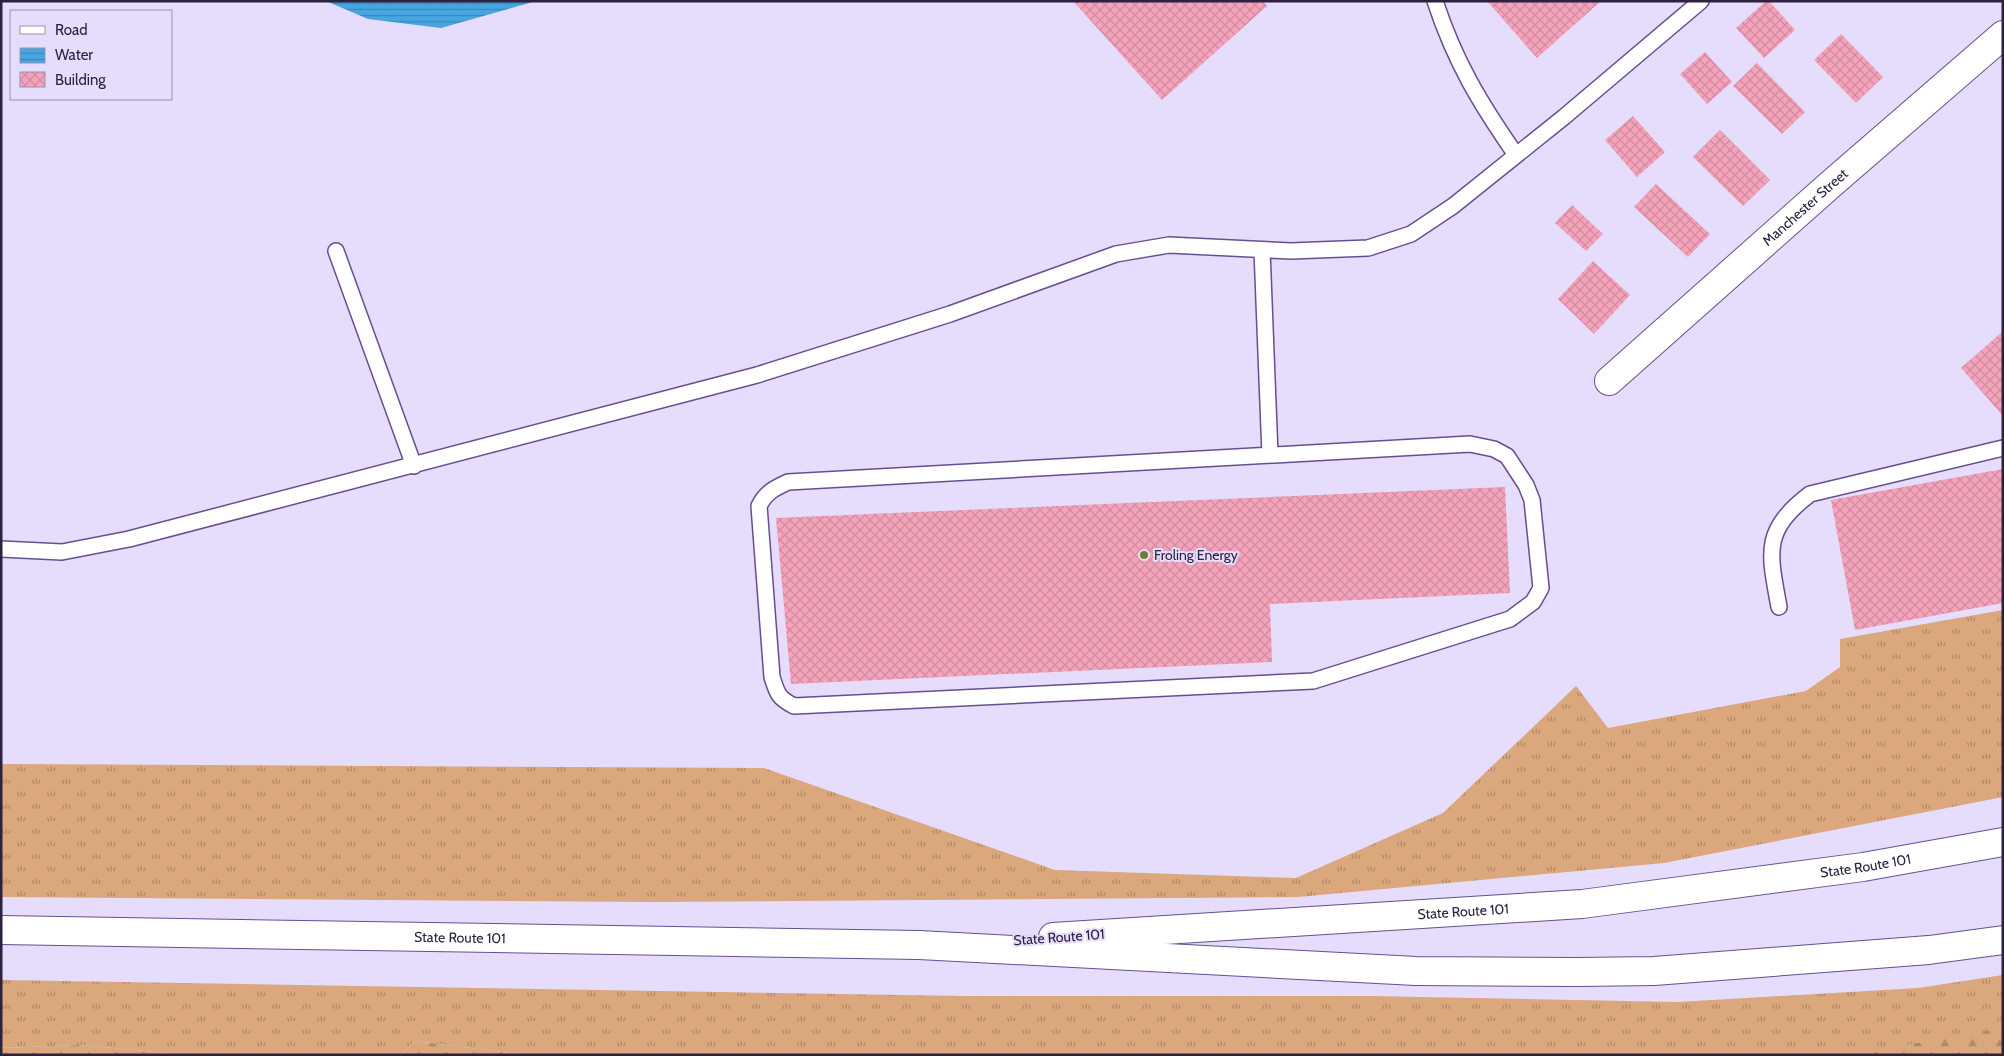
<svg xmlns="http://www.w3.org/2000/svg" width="2004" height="1056" font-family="Cabin,sans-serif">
  <defs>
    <pattern id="grass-tufts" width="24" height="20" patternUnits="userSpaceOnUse" patternTransform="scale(1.25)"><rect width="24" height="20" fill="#dba77c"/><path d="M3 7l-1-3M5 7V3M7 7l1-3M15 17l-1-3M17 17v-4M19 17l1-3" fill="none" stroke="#b28867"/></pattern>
    <pattern id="forest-firs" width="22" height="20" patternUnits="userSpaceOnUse" patternTransform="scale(1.25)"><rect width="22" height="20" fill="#dba77c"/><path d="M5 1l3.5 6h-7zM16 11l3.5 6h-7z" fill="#b28867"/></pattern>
    <pattern id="water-rules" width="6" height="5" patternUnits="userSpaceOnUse" patternTransform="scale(1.25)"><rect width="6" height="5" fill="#47a5e2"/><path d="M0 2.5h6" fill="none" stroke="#3b86b9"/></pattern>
    <pattern id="building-cross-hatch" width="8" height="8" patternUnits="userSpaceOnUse" patternTransform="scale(1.25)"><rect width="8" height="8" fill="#f4a3ba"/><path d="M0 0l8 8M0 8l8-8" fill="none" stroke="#d18ca1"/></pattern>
  </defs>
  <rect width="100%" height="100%" fill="#e6dcfb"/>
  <!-- grass -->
  <path fill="url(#grass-tufts)" d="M2003,610V797L1664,863L1298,897L653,902L1,897V764L764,768L1055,870L1296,878L1443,813L1576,686L1608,728L1806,691L1840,667V639Z
    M2003,975V1055H525L415,1041L401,1055H190L80,1045L1,1048V980L963,996H1371L1678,1002L1918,988Z"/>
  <!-- forest -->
  <path fill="url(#forest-firs)" d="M2003,1028V1055H1849Z
    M415,1041L525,1055H401Z
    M80,1045L190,1055H1V1048Z"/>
  <!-- water -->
  <path fill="url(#water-rules)" d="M326,1H536L441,28L368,19Z"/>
  <!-- building -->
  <path fill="url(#building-cross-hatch)" d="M1073,1H1263L1267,6L1162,100Z
    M1487,1H1601L1537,58Z
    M1766,1H1769L1795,30L1764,58L1736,28Z
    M1841,34L1883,77L1856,103L1814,60Z
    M1705,52L1732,82L1707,104L1680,74Z
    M1757,63L1805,112L1782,134L1733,86Z
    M1633,116L1665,152L1637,177L1605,140Z
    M1720,130L1770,180L1743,206L1693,157Z
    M1656,184L1710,234L1688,257L1634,207Z
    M1572,205L1603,234L1586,251L1555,223Z
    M1593,261L1630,295L1594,334L1558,299Z
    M2003,331V416L1961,368Z
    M2003,469V603L1855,630L1831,500Z
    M1505,487L1510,593L1270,604L1272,662L791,684L776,518Z"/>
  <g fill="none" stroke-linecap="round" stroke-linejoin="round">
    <defs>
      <path id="lane" d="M1435,1C1455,62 1480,103 1516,155
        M1262,250L1270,455
        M336,251L414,466
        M1470,444L1494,449L1507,456L1526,485L1532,500L1541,588L1533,602L1510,619L1313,681L794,706C778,698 777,693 772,677L759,506C766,492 775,488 788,482Z
        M1,549L62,552L129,539L757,375L950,314L1116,254L1169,245L1291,251L1368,248L1411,234L1453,206L1564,117L1701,1
        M1779,607C1769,552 1762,531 1810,494L2003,448"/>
      <g id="street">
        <path id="s1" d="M1609,381L1831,184L2003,35"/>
      </g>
      <g id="highway">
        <path id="s2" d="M1,930L919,945L1416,971L1578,972L1654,971L1929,950L2003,940"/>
        <path id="s3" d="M1053,937L1582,904L1863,867L2003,842"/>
      </g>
    </defs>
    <!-- lane casing -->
    <use href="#lane" stroke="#684e91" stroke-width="18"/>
    <!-- street casing -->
    <use href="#street" stroke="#684e91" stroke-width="30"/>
    <!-- highway casing -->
    <use href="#highway" stroke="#684e91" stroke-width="30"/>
    <!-- lane -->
    <use href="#lane" stroke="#fff" stroke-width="15"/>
    <!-- street -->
    <use href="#street" stroke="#fff" stroke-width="28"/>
    <!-- highway -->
    <use href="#highway" stroke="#fff" stroke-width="28"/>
  </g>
  <!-- markers -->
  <circle fill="#6c7e2d" stroke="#e6dcfb" stroke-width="2" cx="1144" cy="555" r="5"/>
  <g text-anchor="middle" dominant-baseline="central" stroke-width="4" stroke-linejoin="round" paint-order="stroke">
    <!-- street labels -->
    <g font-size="14" fill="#2c213e" stroke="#e6dcfb">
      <text stroke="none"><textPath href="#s1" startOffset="262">Manchester Street</textPath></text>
      <text stroke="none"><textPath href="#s3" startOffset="816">State Route 101</textPath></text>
      <text stroke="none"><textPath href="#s3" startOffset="411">State Route 101</textPath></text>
      <text transform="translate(1059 937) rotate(-4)">State Route 101</text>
      <text stroke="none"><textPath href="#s2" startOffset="459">State Route 101</textPath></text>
    </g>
    <!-- poi labels -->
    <g font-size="14" fill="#2c213e" stroke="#e6dcfb" text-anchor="start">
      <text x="1154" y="555">Froling Energy</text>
    </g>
  </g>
  <!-- border -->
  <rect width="2004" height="1056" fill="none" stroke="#2c213e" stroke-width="5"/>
  <!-- legend -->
  <rect x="10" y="10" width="162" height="90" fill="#e6dcfb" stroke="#9c91af"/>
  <rect x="20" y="26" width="25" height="8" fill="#ffffff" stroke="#9c91af"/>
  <text x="55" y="35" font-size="15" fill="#2c213e">Road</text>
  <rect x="20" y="48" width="25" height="15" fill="url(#water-rules)" stroke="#9c91af"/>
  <text x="55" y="60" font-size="15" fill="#2c213e">Water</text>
  <rect x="20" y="72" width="25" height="15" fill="url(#building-cross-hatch)" stroke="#9c91af"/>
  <text x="55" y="85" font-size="15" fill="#2c213e">Building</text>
</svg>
